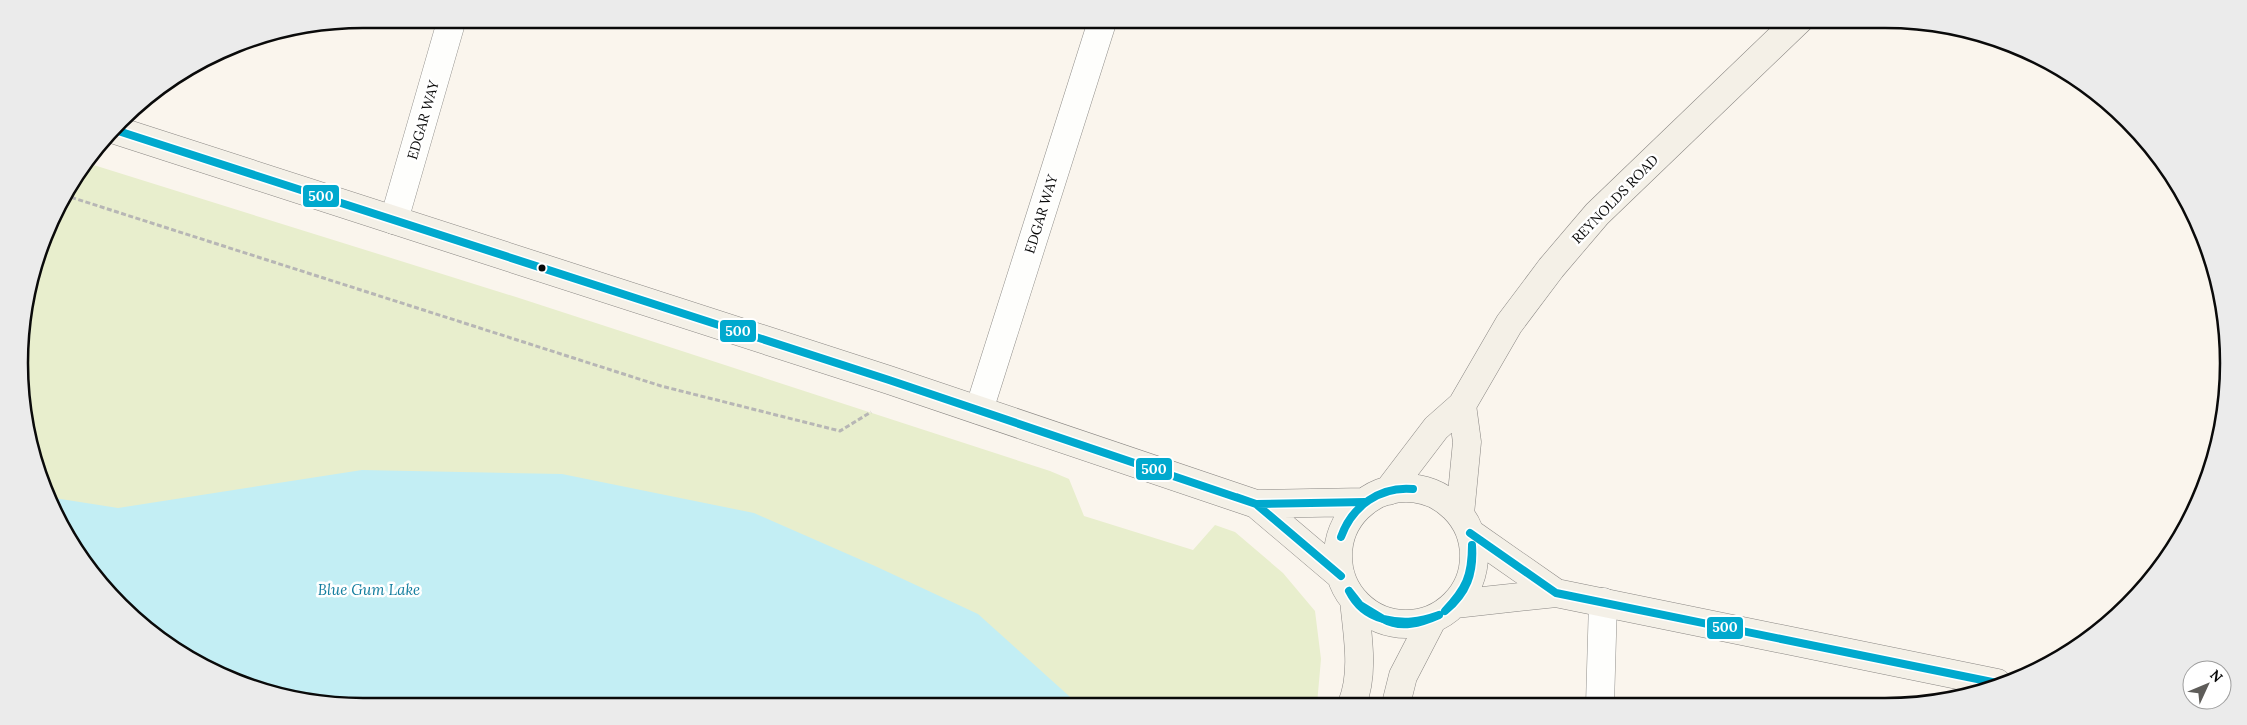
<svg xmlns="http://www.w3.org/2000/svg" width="2247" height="725" font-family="Lora,serif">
  <rect width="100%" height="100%" fill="#faf5ed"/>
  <!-- green -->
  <path fill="#e8eecd" d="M84,162L516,297L1050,471L1069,479L1084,516L1193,550L1215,525L1235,532L1283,573L1315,611L1321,659L1317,704L363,706L295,700L231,680L172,648L90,572L54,514L30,451L20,385L22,318L54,210Z"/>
  <!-- water -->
  <path fill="#c3eef4" d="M362,470L562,474L754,513L875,566L978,614L1079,705L363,706L295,700L231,680L172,648L90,572L54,514L48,497L118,508Z"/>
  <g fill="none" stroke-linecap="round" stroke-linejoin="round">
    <defs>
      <path id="street" d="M394,220L452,19
        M979,410L1103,19
        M1600,704L1603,602"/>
      <path id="secondary" d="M112,129L889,380L1256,504L1365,502
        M1338 556a68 68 0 1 1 136 0a68 68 0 1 1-136 0Z
        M1388,491L1436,428L1462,405L1509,324L1551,268L1597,214L1800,19
        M1256,504L1341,576
        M1460,514L1467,442L1462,405
        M1470,533L1556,593
        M1455,604L1556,593L1997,683
        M1352,704C1365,672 1357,633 1354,600
        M1396,704L1403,676L1432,620"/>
    </defs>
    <!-- street casing -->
    <use href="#street" stroke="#92908c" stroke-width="29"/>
    <!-- secondary casing -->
    <use href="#secondary" stroke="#898683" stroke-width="29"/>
    <!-- path -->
    <path stroke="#b7b6b5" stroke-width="3" stroke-dasharray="5 2.5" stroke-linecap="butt" d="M64,195L661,386L840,431L871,412"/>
    <!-- street -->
    <use href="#street" stroke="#fefefc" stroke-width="28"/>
    <!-- secondary -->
    <use href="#secondary" stroke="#f4f0e7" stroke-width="28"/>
    <defs>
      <path id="bus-1" d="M112,129L889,380L1256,504L1341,576
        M1236,497L1256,504L1365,502
        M1470,533L1556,593L1997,683
        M1341,537C1352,506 1380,486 1413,489
        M1349,591L1360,605L1383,619
        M1349,591C1356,605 1368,615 1383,619
        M1445,611C1466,589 1472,576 1472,545
        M1445,611C1467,593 1474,573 1472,545
        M1383,619C1404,624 1419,622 1439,615
        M1383,619C1401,629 1421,623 1439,615"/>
    </defs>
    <!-- bus-1 casing -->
    <use href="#bus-1" stroke="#fff" stroke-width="11"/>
    <!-- bus-1 -->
    <use href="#bus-1" stroke="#00a9ce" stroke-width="8"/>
  </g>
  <!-- markers -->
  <circle fill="#0a0a0a" stroke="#fff" stroke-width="2" cx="542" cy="268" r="4.5"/>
  <g text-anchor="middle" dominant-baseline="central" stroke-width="5" stroke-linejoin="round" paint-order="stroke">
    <!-- street labels -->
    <g font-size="14" fill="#0a0a0a" stroke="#fff">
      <text transform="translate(423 120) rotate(-74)">EDGAR WAY</text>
      <text transform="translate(1615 199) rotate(-46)">REYNOLDS ROAD</text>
      <text transform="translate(1041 214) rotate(-73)">EDGAR WAY</text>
    </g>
    <!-- water labels -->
    <g font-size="15" font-style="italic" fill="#127d9e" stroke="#fff">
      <text x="369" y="589">Blue Gum Lake</text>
    </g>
  </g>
  <!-- crop -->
  <path d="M0 0H2247V725H0ZM363 28H1885A335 335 0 0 1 2220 363V363A335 335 0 0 1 1885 698H363A335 335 0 0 1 28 363V363A335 335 0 0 1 363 28Z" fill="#ebebeb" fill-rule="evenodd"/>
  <path fill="none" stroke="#0a0a0a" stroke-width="2.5" d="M363 28H1885A335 335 0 0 1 2220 363V363A335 335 0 0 1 1885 698H363A335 335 0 0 1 28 363V363A335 335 0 0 1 363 28Z"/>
  <g stroke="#fff" stroke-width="2">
    <rect x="302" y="184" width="38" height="24" rx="5" fill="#00a9ce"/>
    <rect x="719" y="319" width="38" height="24" rx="5" fill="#00a9ce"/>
    <rect x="1135" y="457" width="38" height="24" rx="5" fill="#00a9ce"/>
    <rect x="1706" y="616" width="38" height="24" rx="5" fill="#00a9ce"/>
  </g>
  <g font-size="14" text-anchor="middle" font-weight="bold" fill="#fff">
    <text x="321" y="201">500</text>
    <text x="738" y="336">500</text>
    <text x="1154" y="474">500</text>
    <text x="1725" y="632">500</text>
  </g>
  <!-- north arrow -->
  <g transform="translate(2207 685) rotate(46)"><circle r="24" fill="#ffffff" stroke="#9d9d9d"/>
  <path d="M0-4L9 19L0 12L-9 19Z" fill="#5e5c59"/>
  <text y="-8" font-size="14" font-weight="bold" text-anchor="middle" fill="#0a0a0a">N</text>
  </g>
</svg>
